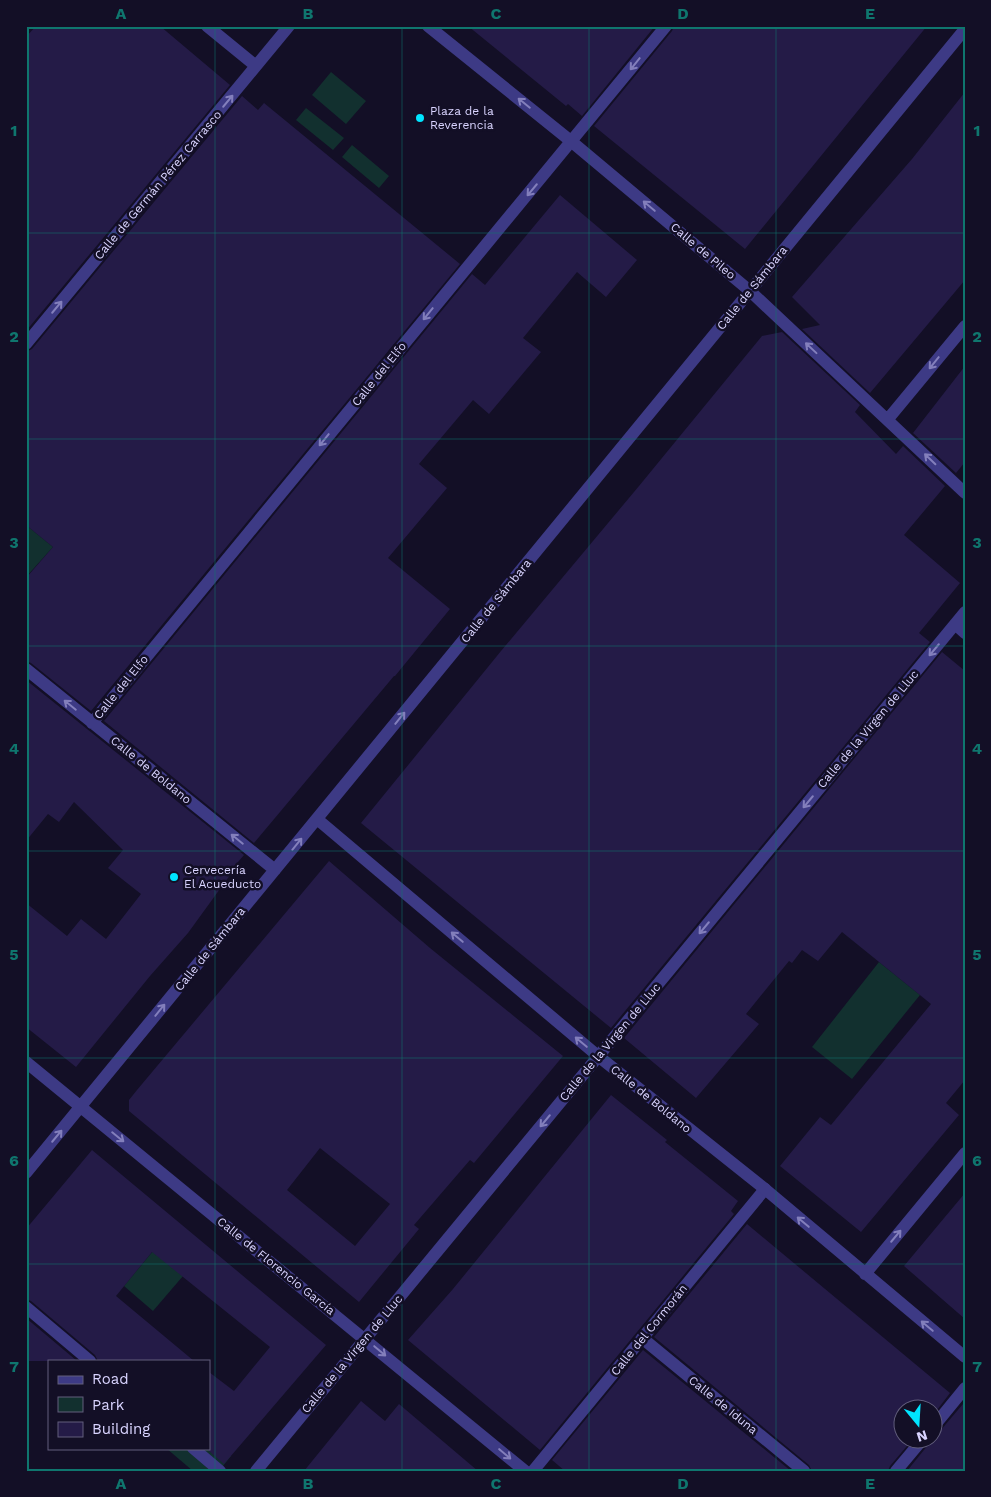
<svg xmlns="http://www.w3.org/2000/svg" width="991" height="1497" font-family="'Work Sans',sans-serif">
  <rect width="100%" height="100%" fill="#130f26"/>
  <!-- green -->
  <path fill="#12302f" d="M331,72L366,101L346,124L312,95Z
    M306,108L344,138L333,150L296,120Z
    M352,145L389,176L379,188L342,157Z
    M26,525L53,547L26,577Z
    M879,962L920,995L852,1079L812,1047Z
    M153,1251L183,1276L153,1311L124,1286Z
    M209,1436L231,1456L219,1471H193L166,1448H209Z"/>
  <!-- building -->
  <path fill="#241b47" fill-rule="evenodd" d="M36,26H160L230,85L26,331V37Z
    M468,26H655L582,116L568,104L566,106Z
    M674,26H927L745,249L594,126L672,31Z
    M965,92V280L870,393L802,329L820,325L792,297L912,159Z
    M242,96L258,110L264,103L460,264L91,711L31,663L26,661V578L53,547L26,525V352L32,349Z
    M560,195L637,260L606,297L577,272L523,338L541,352L489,414L473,400L419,464L447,488L388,558L450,609L395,676H394L254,843L104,721L472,274L485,285Z
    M782,332L860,405L855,412L896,454L903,446L945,486L904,535L960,583L919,633L930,642L611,1028L361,823L501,651L639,486L762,336Z
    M965,366V462L956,473L913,433Z
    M942,652L965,671V1080L946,1103L959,1115L861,1232L780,1166L820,1117L831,1125L931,1004L842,932L818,961L802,950L792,963L789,961L746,1014L759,1024L696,1098L624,1038Z
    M26,680L244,855L232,869L233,871L188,933L150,976L76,1067L26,1027V903L67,936L81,919L106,939L141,894L108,868L123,850L74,802L59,822L48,814L26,841Z
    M329,861L430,948L563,1056L474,1163L470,1160L414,1225L419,1229L359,1302L129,1111V1100L137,1090ZM320,1148L390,1204L355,1246L287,1190Z
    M611,1095L667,1140L665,1142L738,1201L731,1211L734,1214L540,1450L408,1340L453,1289Z
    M92,1150L326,1345L224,1464L209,1451V1372L234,1391L270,1347L152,1252L116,1296L194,1361H98L95,1355L31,1301L26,1299V1229Z
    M965,1193V1319L904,1266Z
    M747,1224L950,1393L934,1414V1410H904V1440H912L890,1466L888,1471H812L809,1465L654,1337Z
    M26,1318L77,1361H26Z
    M643,1350L791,1471H565L552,1460Z
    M361,1401L385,1421L399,1404L478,1471H304Z
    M963,1404L965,1405V1471H907L928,1445L930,1440H934V1434L940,1431Z"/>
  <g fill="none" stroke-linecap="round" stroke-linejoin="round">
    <!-- pedestrian -->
    <path stroke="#3d3a85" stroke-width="12" d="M26,1307L90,1361
      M642,1338L804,1471
      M934,1426L965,1388
      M193,1448L220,1471
      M533,1471L765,1189
      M896,1471L922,1440"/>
    <!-- minor -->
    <path stroke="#3d3a85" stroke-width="12" d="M207,26L256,66
      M428,26L572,142L750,291L965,493
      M26,344L289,26
      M888,419L965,326
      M955,624L965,633
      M26,669L275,870
      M92,723L666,26
      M317,819L598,1056L765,1189L965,1357
      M26,1062L525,1471
      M26,1173L965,29
      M865,1274L965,1153
      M256,1471L965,612"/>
  </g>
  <!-- one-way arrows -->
  <defs><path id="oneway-shaft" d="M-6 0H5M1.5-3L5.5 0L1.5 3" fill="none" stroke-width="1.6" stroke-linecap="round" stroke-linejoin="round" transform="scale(1.25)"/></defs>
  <g stroke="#837fbc">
    <use href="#oneway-shaft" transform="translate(635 64) rotate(129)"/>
    <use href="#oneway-shaft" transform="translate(228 101) rotate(-50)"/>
    <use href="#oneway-shaft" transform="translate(524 103) rotate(-141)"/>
    <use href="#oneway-shaft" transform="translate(532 190) rotate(130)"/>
    <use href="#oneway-shaft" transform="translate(649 206) rotate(-140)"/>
    <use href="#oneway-shaft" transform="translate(57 307) rotate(-50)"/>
    <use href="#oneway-shaft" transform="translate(428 314) rotate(129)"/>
    <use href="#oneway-shaft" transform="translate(811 348) rotate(-137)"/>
    <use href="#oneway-shaft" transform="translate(934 363) rotate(129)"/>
    <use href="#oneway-shaft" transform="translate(324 440) rotate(129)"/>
    <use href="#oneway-shaft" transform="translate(930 459) rotate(-136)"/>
    <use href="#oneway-shaft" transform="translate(934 650) rotate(130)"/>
    <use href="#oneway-shaft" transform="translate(70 705) rotate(-141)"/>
    <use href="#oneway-shaft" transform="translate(400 718) rotate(-51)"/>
    <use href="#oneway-shaft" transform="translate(808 802) rotate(130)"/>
    <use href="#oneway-shaft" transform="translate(237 839) rotate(-141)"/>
    <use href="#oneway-shaft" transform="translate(297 844) rotate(-51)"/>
    <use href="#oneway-shaft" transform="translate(704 928) rotate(130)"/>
    <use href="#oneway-shaft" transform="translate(457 937) rotate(-140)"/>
    <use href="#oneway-shaft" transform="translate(160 1010) rotate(-51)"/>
    <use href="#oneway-shaft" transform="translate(581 1042) rotate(-140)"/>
    <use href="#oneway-shaft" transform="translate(545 1121) rotate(130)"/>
    <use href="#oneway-shaft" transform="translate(57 1136) rotate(-50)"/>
    <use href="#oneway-shaft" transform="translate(118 1137) rotate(39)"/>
    <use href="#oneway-shaft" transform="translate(803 1222) rotate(-140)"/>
    <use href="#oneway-shaft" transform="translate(896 1236) rotate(-50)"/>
    <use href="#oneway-shaft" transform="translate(927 1326) rotate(-140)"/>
    <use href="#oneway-shaft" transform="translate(380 1351) rotate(40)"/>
    <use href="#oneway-shaft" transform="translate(505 1454) rotate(40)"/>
  </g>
  <!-- grid -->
  <path fill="none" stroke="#0f766e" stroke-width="1" stroke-opacity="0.55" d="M215,26V1471M402,26V1471M589,26V1471M776,26V1471M26,233H965M26,439H965M26,646H965M26,851H965M26,1058H965M26,1264H965"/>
  <!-- markers -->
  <g fill="#00e5ff" stroke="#130f26" stroke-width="2">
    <circle cx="420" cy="118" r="5"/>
    <circle cx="174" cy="877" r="5"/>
  </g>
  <g text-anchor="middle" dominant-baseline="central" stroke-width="5" stroke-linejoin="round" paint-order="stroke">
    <!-- poi labels -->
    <g font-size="12" fill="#d9d4ff" stroke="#130f26" text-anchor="start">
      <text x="430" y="111">Plaza de la<tspan x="430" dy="14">Reverencia</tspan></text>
      <text x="184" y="870">Cervecería<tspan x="184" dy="14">El Acueducto</tspan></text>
    </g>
    <!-- street labels -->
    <g font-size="12" fill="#d9d4ff" stroke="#130f26">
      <text transform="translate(158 185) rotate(-50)">Calle de Germán Pérez Carrasco</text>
      <text transform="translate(703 251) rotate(40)">Calle de Pileo</text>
      <text transform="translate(752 288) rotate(-51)">Calle de Sámbara</text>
      <text transform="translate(379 374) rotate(-51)">Calle del Elfo</text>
      <text transform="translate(496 601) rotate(-51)">Calle de Sámbara</text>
      <text transform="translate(121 687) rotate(-51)">Calle del Elfo</text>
      <text transform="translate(868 729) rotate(-50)">Calle de la Virgen de Lluc</text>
      <text transform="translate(151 770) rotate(39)">Calle de Boldano</text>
      <text transform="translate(210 949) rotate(-51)">Calle de Sámbara</text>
      <text transform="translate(610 1042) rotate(-50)">Calle de la Virgen de Lluc</text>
      <text transform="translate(651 1099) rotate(39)">Calle de Boldano</text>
      <text transform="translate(276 1266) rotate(39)">Calle de Florencio García</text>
      <text transform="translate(649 1330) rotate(-51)">Calle del Cormorán</text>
      <text transform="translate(352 1354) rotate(-50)">Calle de la Virgen de Lluc</text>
      <text transform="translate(723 1405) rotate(39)">Calle de Iduna</text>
    </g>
  </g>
  <!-- border -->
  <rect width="991" height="1497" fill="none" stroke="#130f26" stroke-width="55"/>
  <!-- legend -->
  <rect x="48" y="1360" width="162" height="90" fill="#130f26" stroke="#625e7d"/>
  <rect x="58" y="1376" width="25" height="8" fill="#3d3a85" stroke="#625e7d"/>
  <text x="92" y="1384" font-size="15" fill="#d9d4ff">Road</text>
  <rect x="58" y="1397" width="25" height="15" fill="#12302f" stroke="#625e7d"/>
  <text x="92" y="1410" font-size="15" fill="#d9d4ff">Park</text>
  <rect x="58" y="1422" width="25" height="15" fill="#241b47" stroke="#625e7d"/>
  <text x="92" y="1434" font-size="15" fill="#d9d4ff">Building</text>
  <!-- north arrow -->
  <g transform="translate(918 1424) rotate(162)"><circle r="24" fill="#130f26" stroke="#625e7d"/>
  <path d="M0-4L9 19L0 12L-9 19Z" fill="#00e5ff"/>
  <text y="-8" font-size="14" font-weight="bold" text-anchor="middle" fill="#d9d4ff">N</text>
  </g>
  <rect x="28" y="28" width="936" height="1442" fill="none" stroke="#0f766e" stroke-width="2"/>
  <g font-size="16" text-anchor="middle" font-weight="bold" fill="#0f766e">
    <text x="121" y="19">A</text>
    <text x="308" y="19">B</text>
    <text x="496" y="19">C</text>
    <text x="683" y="19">D</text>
    <text x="870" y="19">E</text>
    <text x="14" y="136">1</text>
    <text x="977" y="136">1</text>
    <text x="14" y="342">2</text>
    <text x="977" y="342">2</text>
    <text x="14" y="548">3</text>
    <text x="977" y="548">3</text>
    <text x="14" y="754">4</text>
    <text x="977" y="754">4</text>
    <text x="14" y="960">5</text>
    <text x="977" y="960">5</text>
    <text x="14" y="1166">6</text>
    <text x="977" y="1166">6</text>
    <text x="14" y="1372">7</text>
    <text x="977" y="1372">7</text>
    <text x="121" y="1489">A</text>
    <text x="308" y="1489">B</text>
    <text x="496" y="1489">C</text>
    <text x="683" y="1489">D</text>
    <text x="870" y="1489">E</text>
  </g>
</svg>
